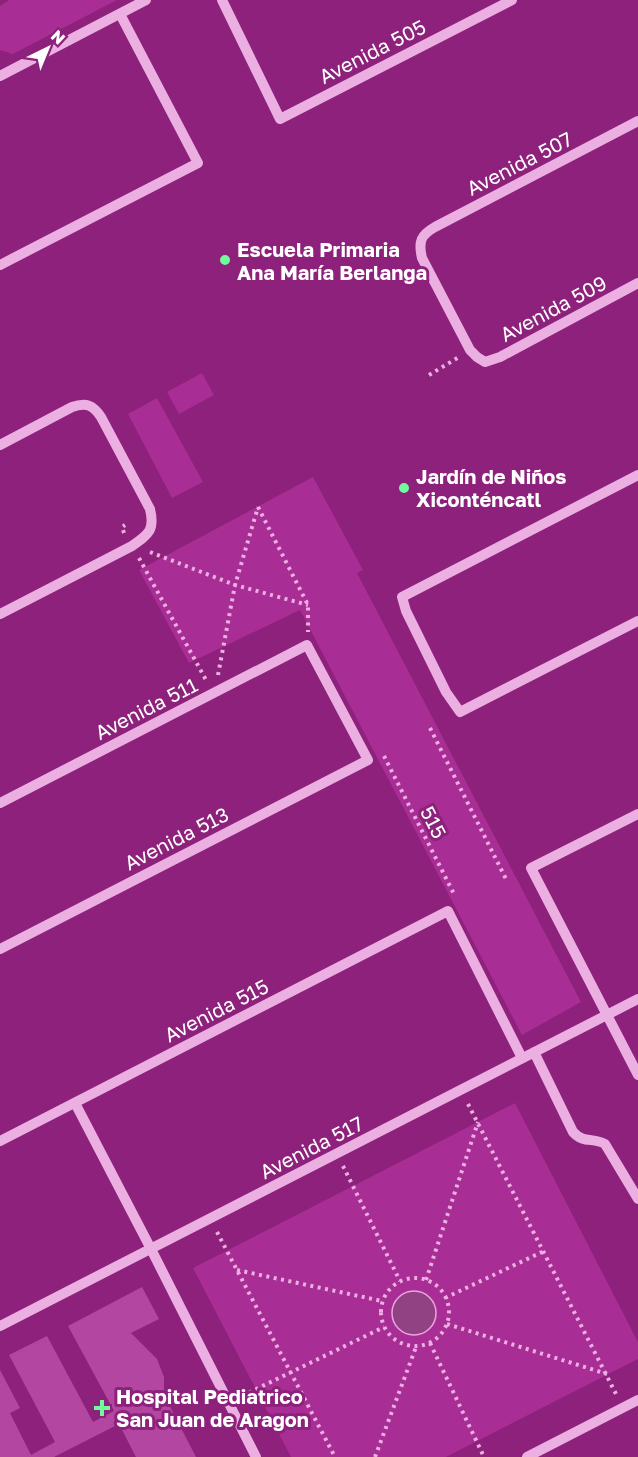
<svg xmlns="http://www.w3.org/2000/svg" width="638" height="1457" font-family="'Golos Text',sans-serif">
  <rect width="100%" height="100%" fill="#8d217b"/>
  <!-- green -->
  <path fill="#a82d94" d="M9,0H117L13,54L0,50V6Z
    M202,373L214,395L179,414L167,392Z
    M157,398L203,482L172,498L128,414Z
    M313,477L363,570L357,573L581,1002L522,1035L300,610L189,663L139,570Z
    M515,1103L638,1342V1359L446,1457H291L193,1268Z"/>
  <!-- water -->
  <path fill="#904282" stroke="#eda3e2" stroke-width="1.5" d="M392 1313a22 22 0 1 1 44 0a22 22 0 1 1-44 0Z"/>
  <!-- building -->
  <path fill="#b346a1" d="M142,1287L159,1319L131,1333L157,1359L164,1377V1395L196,1457H136L119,1424L54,1457H0V1370L20,1408L10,1413L31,1455L55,1442L9,1355L47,1336L93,1422L114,1411L68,1326Z"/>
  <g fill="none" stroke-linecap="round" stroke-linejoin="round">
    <!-- path -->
    <path stroke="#ecafe2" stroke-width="4" stroke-dasharray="3 4.5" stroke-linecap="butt" d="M429,375L459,357
      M258,507L308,605V632
      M124,533L122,527L125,525
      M150,552L235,585L308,605
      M139,558L206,680
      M218,675L235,585L258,507
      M430,728L507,881
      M384,756L455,896
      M468,1104L616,1394
      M343,1166L400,1281
      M217,1232L335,1457
      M237,1270L382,1301
      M381 1312a34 34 0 1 1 68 0a34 34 0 1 1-68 0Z
      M426,1280L478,1122
      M445,1298L544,1251
      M447,1324L607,1374
      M430,1343L484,1457
      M242,1396L384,1327
      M375,1457L416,1347"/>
    <!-- minor -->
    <path stroke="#ecafe2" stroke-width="10" d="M222,0L280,119L512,0
      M0,76L146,0
      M638,121L435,227C421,235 418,241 422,258L470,350L477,357L485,362L500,357L638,283
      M0,265L198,163L120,14
      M0,445L72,407C86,402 93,405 101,417L150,509C155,530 149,534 132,546L0,614
      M638,475L402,597L406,611L446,692L460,712L638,621
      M0,803L307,645L368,760L0,949
      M638,814L531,868L638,1075
      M534,1052L573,1132C584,1144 593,1137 605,1144L638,1199
      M75,1103L151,1249L256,1457
      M0,1141L448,911L522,1058
      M0,1326L638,999
      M527,1457L638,1400"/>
  </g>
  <!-- markers -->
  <g fill="#71f99c" stroke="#8d217b" stroke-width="2">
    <circle cx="225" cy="260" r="6"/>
    <circle cx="404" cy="488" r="6"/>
    <path d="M99 1399h6v6h6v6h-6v6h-6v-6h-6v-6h6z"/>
  </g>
  <g text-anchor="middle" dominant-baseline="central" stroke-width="6" stroke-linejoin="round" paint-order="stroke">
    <!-- street labels -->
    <g font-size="20" fill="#fff" stroke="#8d217b">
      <text transform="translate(372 51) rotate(-27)">Avenida 505</text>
      <text transform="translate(519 163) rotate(-27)">Avenida 507</text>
      <text transform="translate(553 308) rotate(-28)">Avenida 509</text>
      <text transform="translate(146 708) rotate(-27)">Avenida 511</text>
      <text transform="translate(434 822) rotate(63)">515</text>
      <text transform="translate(176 838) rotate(-27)">Avenida 513</text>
      <text transform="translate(216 1010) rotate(-27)">Avenida 515</text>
      <text transform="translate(311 1147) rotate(-27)">Avenida 517</text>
    </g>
    <!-- poi labels -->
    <g font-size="20" font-weight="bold" fill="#fff" stroke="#8d217b" text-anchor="start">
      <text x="237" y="249">Escuela Primaria<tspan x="237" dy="23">Ana María Berlanga</tspan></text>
      <text x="416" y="476">Jardín de Niños<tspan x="416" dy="23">Xiconténcatl</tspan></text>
      <text x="116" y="1396">Hospital Pediatrico<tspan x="116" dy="23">San Juan de Aragon</tspan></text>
    </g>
  </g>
  <!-- north arrow -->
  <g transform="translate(48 48) rotate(43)" stroke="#8d217b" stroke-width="4.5" paint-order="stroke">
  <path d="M0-4.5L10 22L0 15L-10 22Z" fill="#ffffff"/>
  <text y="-9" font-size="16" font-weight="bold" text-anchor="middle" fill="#ffffff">N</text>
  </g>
</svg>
